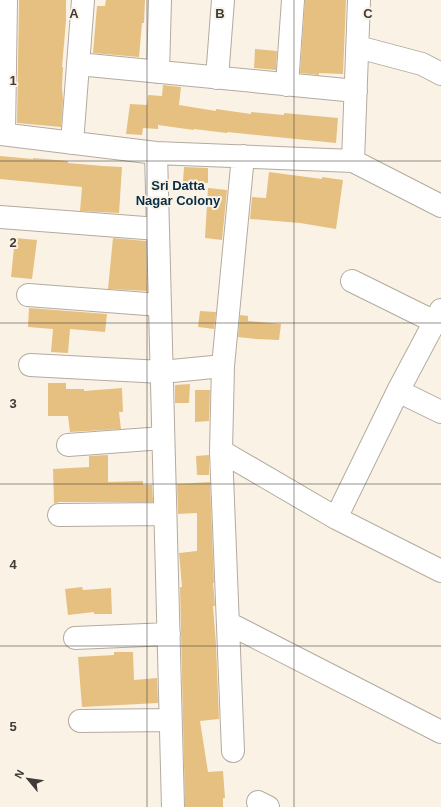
<svg xmlns="http://www.w3.org/2000/svg" width="441" height="807" font-family="Arial,sans-serif">
  <rect width="100%" height="100%" fill="#faf2e5"/>
  <!-- building -->
  <path fill="#e6c081" d="M19,0H66V21L62,67H63L62,87L63,100L61,127L17,123Z
    M106,0H145L144,23H142L139,57L93,53L97,6H105Z
    M305,0H346L343,74L319,73V75L300,73Z
    M255,49L277,51L276,70L254,68Z
    M163,85L181,87L179,105L216,111V109L251,114V112L284,115V113L338,118L336,143L227,132V133L194,129V130L158,125V129L143,128L142,135L126,134L130,104L147,105L148,95L162,96Z
    M0,156L33,159V158L68,161V163L103,166L122,167L119,213L80,211L82,187L0,179Z
    M184,167L208,168V183L183,182Z
    M269,172L322,179V177L343,180L336,229L300,223L250,219L252,197L266,198Z
    M208,188L227,190L222,240L205,238Z
    M15,238L37,240L32,279L11,277Z
    M113,238L146,241L147,291L108,289Z
    M29,308L107,314L105,332L70,329L68,353L51,352L53,329L28,327Z
    M200,311L216,312L214,329L198,327Z
    M240,315L248,316V321L281,324L279,340L256,339L238,337Z
    M48,383H66V389H84V391L122,388L123,412H119L121,429L70,432L68,416H48Z
    M190,384L189,403H175V385Z
    M195,390H210L209,421L195,422Z
    M108,455V482L143,481V485H152L153,502H59L54,504L53,469L89,467V456Z
    M209,455V475H197L196,456Z
    M210,482L214,583H213L215,606H213L216,644L219,719L200,721L208,772L223,771L225,798H223V807H185L180,587H182L179,553L197,551V513L178,514L177,484Z
    M82,587L83,590L111,588L112,614H94V612L68,615L65,589Z
    M114,652H133L134,680L157,678L158,703L82,707L78,657L114,655Z"/>
  <g fill="none" stroke-linecap="round" stroke-linejoin="round">
    <defs>
      <path id="minor" d="M358,47L422,64L441,74
        M78,64L356,91
        M158,72L160,0
        M217,78L223,0
        M287,85L293,0
        M0,134L156,153L353,161L441,206
        M4,134L6,0
        M72,143L83,0
        M156,153L173,807
        M353,161L359,0
        M0,217L158,229
        M352,281L435,322
        M28,295L160,305
        M30,365L162,372L223,366
        M398,391L441,412
        M68,445L163,438
        M221,451L336,518L441,571
        M59,515L165,514
        M336,518L398,391L441,310
        M228,623L441,732
        M75,638L169,634
        M80,721L170,720
        M233,751L221,451L223,366L243,156
        M258,802L268,807"/>
    </defs>
    <!-- minor casing -->
    <use href="#minor" stroke="#b3ab9f" stroke-width="24"/>
    <!-- minor -->
    <use href="#minor" stroke="#fff" stroke-width="22"/>
  </g>
  <!-- grid -->
  <path fill="none" stroke="#3f3c37" stroke-width="1" stroke-opacity="0.55" d="M147,0V807M294,0V807M0,161H441M0,323H441M0,484H441M0,646H441"/>
  <g text-anchor="middle" dominant-baseline="central" stroke-width="4" stroke-linejoin="round" paint-order="stroke">
    <!-- neighbourhood labels -->
    <g font-size="13" font-weight="bold" fill="#062e46" stroke="#faf2e5">
      <text x="178" y="185">Sri Datta<tspan x="178" dy="15">Nagar Colony</tspan></text>
    </g>
  </g>
  <g font-size="13" text-anchor="middle" font-weight="bold" fill="#3f3c37" stroke="#faf2e5" stroke-width="4" stroke-linejoin="round" paint-order="stroke">
    <text x="74" y="18">A</text>
    <text x="220" y="18">B</text>
    <text x="368" y="18">C</text>
    <text x="13" y="85">1</text>
    <text x="13" y="247">2</text>
    <text x="13" y="408">3</text>
    <text x="13" y="569">4</text>
    <text x="13" y="731">5</text>
  </g>
  <!-- north arrow -->
  <g transform="translate(28 779) rotate(299)" stroke="#faf2e5" stroke-width="3" paint-order="stroke">
  <path d="M0-3L7 15L0 10L-7 15Z" fill="#3f3c37"/>
  <text y="-6" font-size="11" font-weight="bold" text-anchor="middle" fill="#3f3c37">N</text>
  </g>
</svg>
